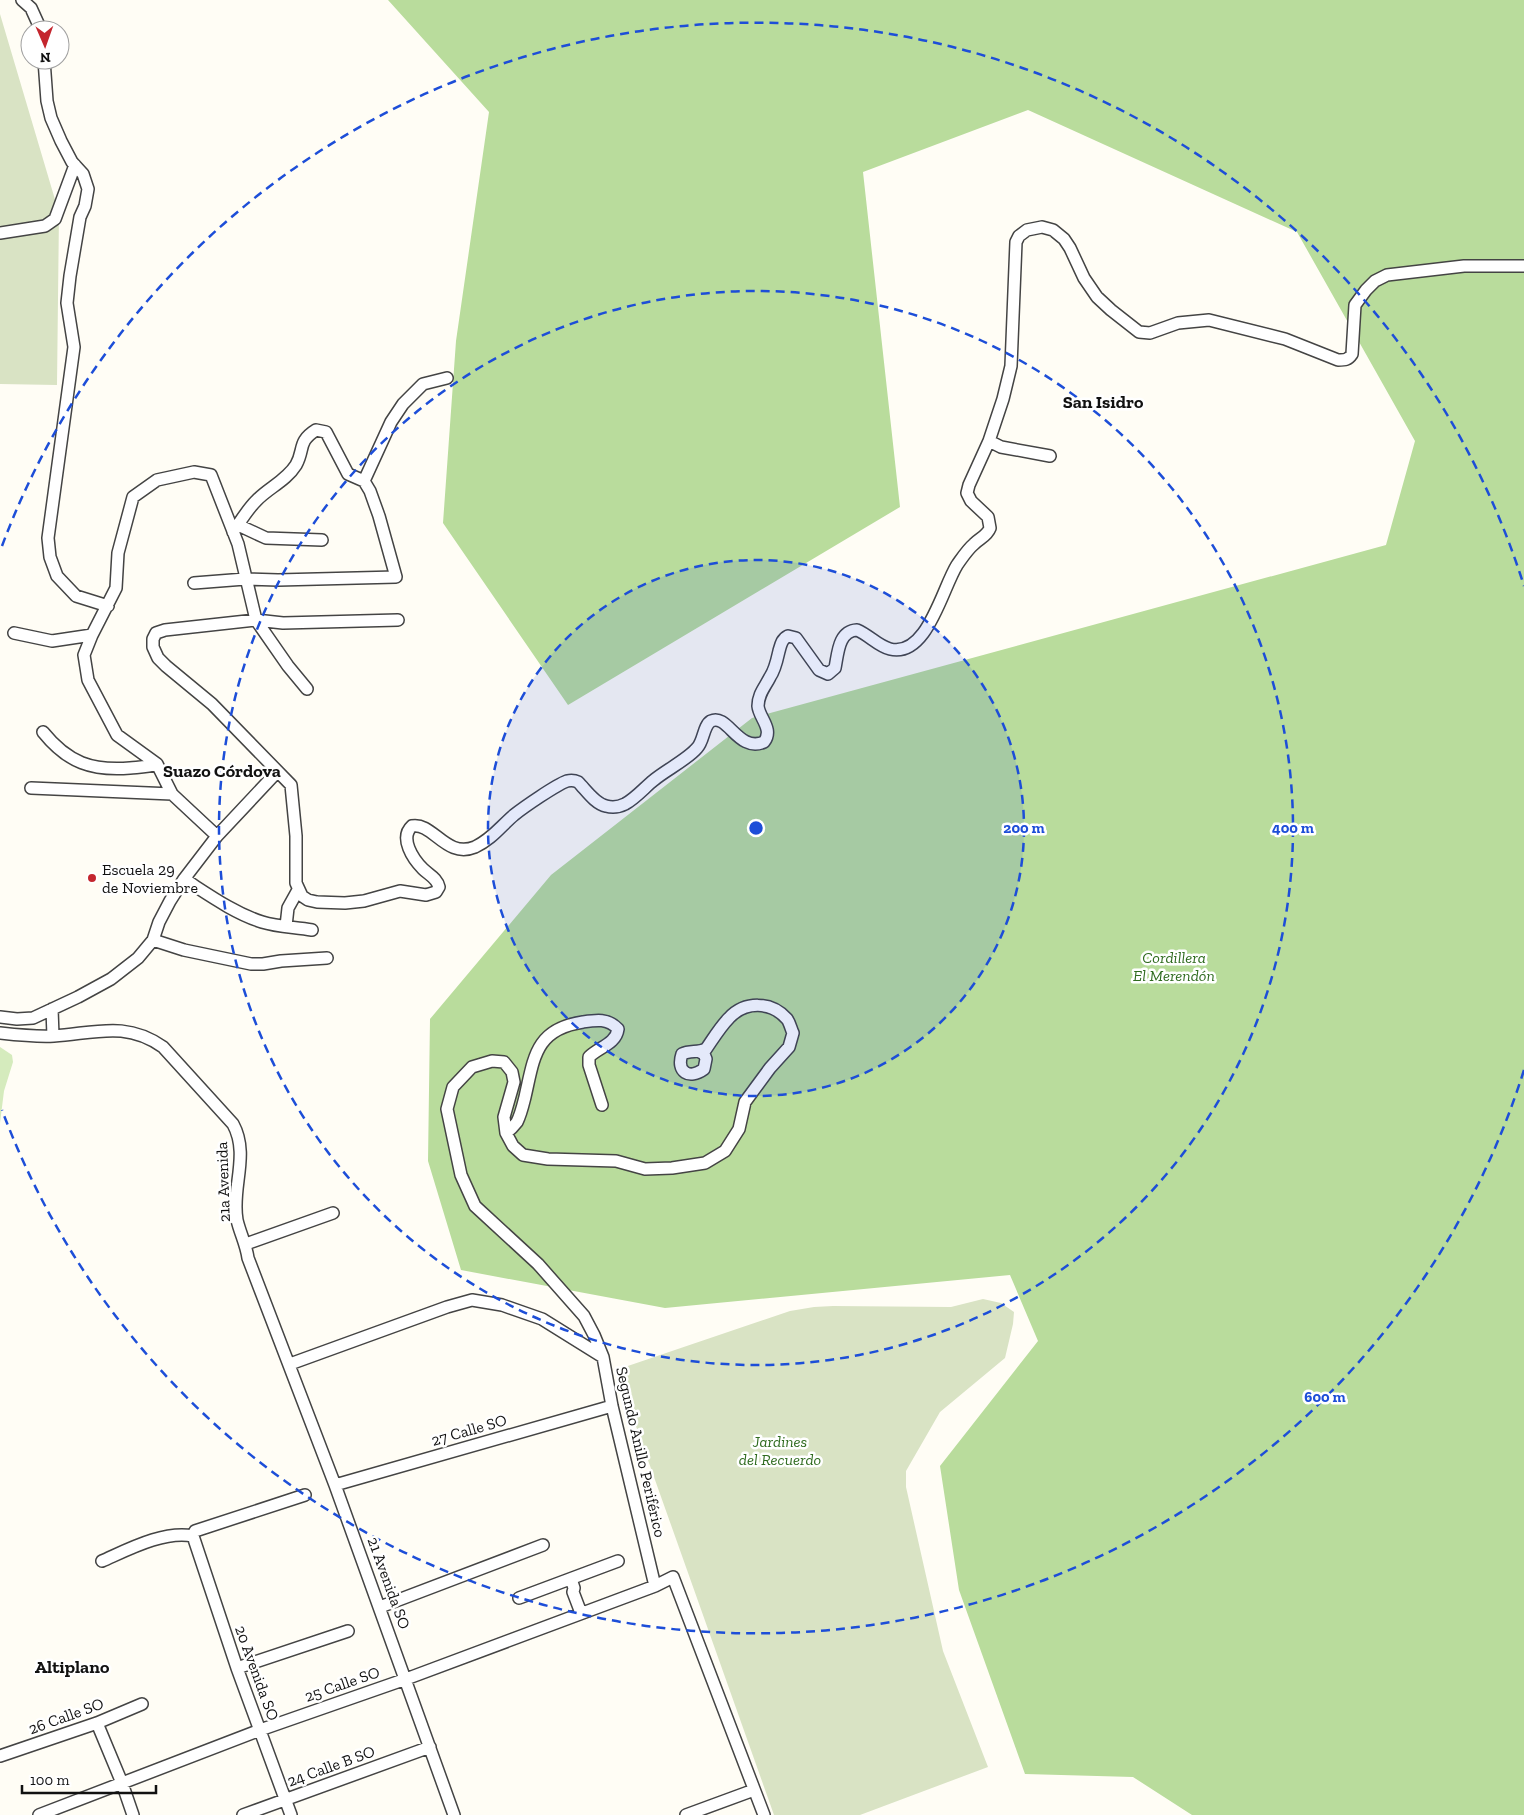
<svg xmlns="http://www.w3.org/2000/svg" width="1524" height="1815" font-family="'Zilla Slab',serif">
  <rect width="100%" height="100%" fill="#fffdf5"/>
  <!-- green -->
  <path fill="#d5ebbd" d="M0,1047L12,1055L13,1062L4,1091L0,1123Z"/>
  <!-- forest -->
  <path fill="#b9dc9c" d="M388,0H1524V1815H1192L1133,1777L1025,1774L959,1590L940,1466L1038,1341L1010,1275L665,1308L461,1270L428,1161L430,1019L551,875L752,718L1386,545L1415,441L1297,232L1028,110L863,172L900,507L568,705L443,523L456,341L489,112Z"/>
  <!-- cemetery -->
  <path fill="#d9e3c4" d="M0,14L59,213L57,385L0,384Z
    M983,1299L1001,1303L1014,1312L1013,1324L1005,1358L940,1412L906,1471V1487L943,1651L988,1767L860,1815H774L616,1370L790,1311L814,1307L833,1306L951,1307Z"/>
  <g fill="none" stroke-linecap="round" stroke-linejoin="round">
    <defs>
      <path id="minor" d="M22,0L31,8L41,30
        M44,60L47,101L51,118L61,141L72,162L83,174L88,189L85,206L80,217L70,276L67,303L74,347L48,538L50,557L57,576L76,596L108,606
        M0,233L45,226L55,219L75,165
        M989,441L1001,447L1050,456
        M364,481L391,422L403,404L423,384L447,378
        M238,525L266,538L322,540
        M194,583L245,579L278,580L396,577L379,516L370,491L364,481L348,474L326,432L316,430C297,442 305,449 296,465C286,481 268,488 256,501C247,510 240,522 233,532
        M398,620L283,623L256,620L165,630L156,633L153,639V647L158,658L166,666L212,704L291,785L296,836V883L302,896L308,900L317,902L345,903L364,901L400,891L426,895L436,892L439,887C437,878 429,875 423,869C413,859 399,838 412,826C433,822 446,859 475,847C492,839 501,826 514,815C524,807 556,785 567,781C571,780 574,780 578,782C586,790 595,804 606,806C613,808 619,807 625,804C636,798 645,787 654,780C666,770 688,759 697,748C704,741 703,726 711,721C728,713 738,753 764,742C774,729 759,718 758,706C758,694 765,687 770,677C775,670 777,660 779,651C781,644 782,639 788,636L796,638L819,670L828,674L835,668C838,654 838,631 857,630C869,635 878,646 890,649C927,658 942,589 957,565C962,558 967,550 974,544C980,538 987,536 990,528L988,517L971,501L967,493L969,485L989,441L1003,399L1011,366L1016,242L1019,236L1027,230L1042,227L1053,230L1064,239L1070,248L1084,278L1097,297L1111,310L1139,332L1150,333L1178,323L1209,320L1285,339L1338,360C1345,360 1348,360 1352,354L1355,305L1366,290L1375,281L1387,275L1464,266H1524
        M14,633L52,641L92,635
        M43,732C68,763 92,771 130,768C140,767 148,767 157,764
        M31,788L172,794
        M217,836L172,794L157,764L117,735L88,680L84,655L92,635L116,588L118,553L133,497L157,480L194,472L211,475L238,544L256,620L288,666L307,689
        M184,879C209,895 234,913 262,922C278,927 295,927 312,930
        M286,926L288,908L298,890
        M153,940L184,950L251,964H263L281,961L327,958
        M52,1009L53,1036
        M0,1017L17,1019L33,1018L78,997L111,979L138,958L153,940L159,922L170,901L184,879L217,836L277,772
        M0,1033C18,1035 36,1037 54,1036C96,1033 126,1021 163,1047L233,1124C250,1155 231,1188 237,1220C240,1233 246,1244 248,1258L335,1485L454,1815
        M506,1133C510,1130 514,1126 517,1122C521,1114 523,1105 525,1097C534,1058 535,1029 583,1022C596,1020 608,1018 618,1029C616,1044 599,1047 589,1057V1065L602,1105
        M246,1244L333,1213
        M290,1364L447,1307L472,1300L502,1305L542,1319L603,1357
        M335,1485L612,1406
        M102,1561C127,1550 164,1530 193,1536
        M571,1579L574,1588L573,1592L581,1613
        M655,1586L612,1406L603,1357L594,1335L584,1316L538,1264L475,1206L461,1175L447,1109L453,1087L472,1067L492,1061L504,1062L512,1072L514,1082L504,1117L506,1133L513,1146L523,1155L548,1159L616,1161L645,1169L672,1168L705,1163L725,1151L739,1129L745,1102L770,1068L789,1047L793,1033C791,1029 790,1023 787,1019C771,1001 745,1001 729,1018C720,1027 713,1039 706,1049C698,1053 690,1050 682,1054C676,1072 689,1080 704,1069L706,1059L704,1054L700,1052
        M519,1598L618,1561
        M380,1607L543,1545
        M237,1668L348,1631
        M97,1723L122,1783L133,1815
        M0,1756L97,1723L142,1704
        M39,1815L260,1730L406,1679L655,1586L673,1577L764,1815
        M243,1815L430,1747
        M291,1815L237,1668L193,1536L195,1531L305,1495
        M686,1815L754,1790"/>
    </defs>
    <!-- minor casing -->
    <use href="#minor" stroke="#444" stroke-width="14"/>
    <!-- minor -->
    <use href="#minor" stroke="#fff" stroke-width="11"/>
  </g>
  <!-- distance rings -->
  <circle cx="756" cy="828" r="268" fill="#1d4ed8" fill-opacity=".12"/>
  <g fill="none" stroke="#1d4ed8" stroke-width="2.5" stroke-dasharray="9 6">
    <circle cx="756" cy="828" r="268"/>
    <circle cx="756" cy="828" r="537"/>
    <path d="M1524 1070A805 805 0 0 1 2 1110M2 546A805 805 0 0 1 1524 586"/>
  </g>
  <!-- markers -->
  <circle fill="#c4262e" stroke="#fff" stroke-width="2" cx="92" cy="878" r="5"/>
  <g text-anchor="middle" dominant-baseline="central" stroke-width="5" stroke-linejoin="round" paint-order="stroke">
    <!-- poi labels -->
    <g font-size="16" fill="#111" stroke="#fff" text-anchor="start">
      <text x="102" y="869">Escuela 29<tspan x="102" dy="18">de Noviembre</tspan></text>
    </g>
    <!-- park labels -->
    <g font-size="16" font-style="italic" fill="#2f6b1f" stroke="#fff">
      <text x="1174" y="957">Cordillera<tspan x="1174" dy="18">El Merendón</tspan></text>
      <text x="780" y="1441">Jardines<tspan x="780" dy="18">del Recuerdo</tspan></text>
    </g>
    <!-- street labels -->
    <g font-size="16" fill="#111" stroke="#fff">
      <text transform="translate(223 1182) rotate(-92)">21a Avenida</text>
      <text transform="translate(469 1430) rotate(-16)">27 Calle SO</text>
      <text transform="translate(641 1452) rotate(77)">Segundo Anillo Periférico</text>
      <text transform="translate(389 1583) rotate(70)">21 Avenida SO</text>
      <text transform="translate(257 1673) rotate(70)">20 Avenida SO</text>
      <text transform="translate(342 1684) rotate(-19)">25 Calle SO</text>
      <text transform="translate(66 1716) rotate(-20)">26 Calle SO</text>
      <text transform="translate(331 1766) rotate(-20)">24 Calle B SO</text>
    </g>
    <!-- neighbourhood labels -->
    <g font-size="18" font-weight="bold" fill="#111" stroke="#fff">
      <text x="1103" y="402">San Isidro</text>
      <text x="222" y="771">Suazo Córdova</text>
      <text x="72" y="1667">Altiplano</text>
    </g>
  </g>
  <circle cx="756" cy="828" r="8" fill="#1d4ed8" stroke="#fff" stroke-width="2.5"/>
  <g font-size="15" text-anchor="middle" font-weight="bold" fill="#1d4ed8" stroke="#fff" stroke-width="5" stroke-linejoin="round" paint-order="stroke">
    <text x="1024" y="833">200 m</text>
    <text x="1293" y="833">400 m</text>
    <text x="1325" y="1402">600 m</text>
  </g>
  <!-- north arrow -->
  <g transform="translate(45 45) rotate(178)"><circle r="24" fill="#ffffff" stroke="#a0a0a0"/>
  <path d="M0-4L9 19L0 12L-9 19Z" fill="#c4262e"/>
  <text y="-8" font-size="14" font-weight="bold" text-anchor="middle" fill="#111111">N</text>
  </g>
  <!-- scale -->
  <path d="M22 1785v8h134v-8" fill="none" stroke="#111111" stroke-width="2.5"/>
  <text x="30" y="1785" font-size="15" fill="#111111" stroke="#ffffff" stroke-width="4" paint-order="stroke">100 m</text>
</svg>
